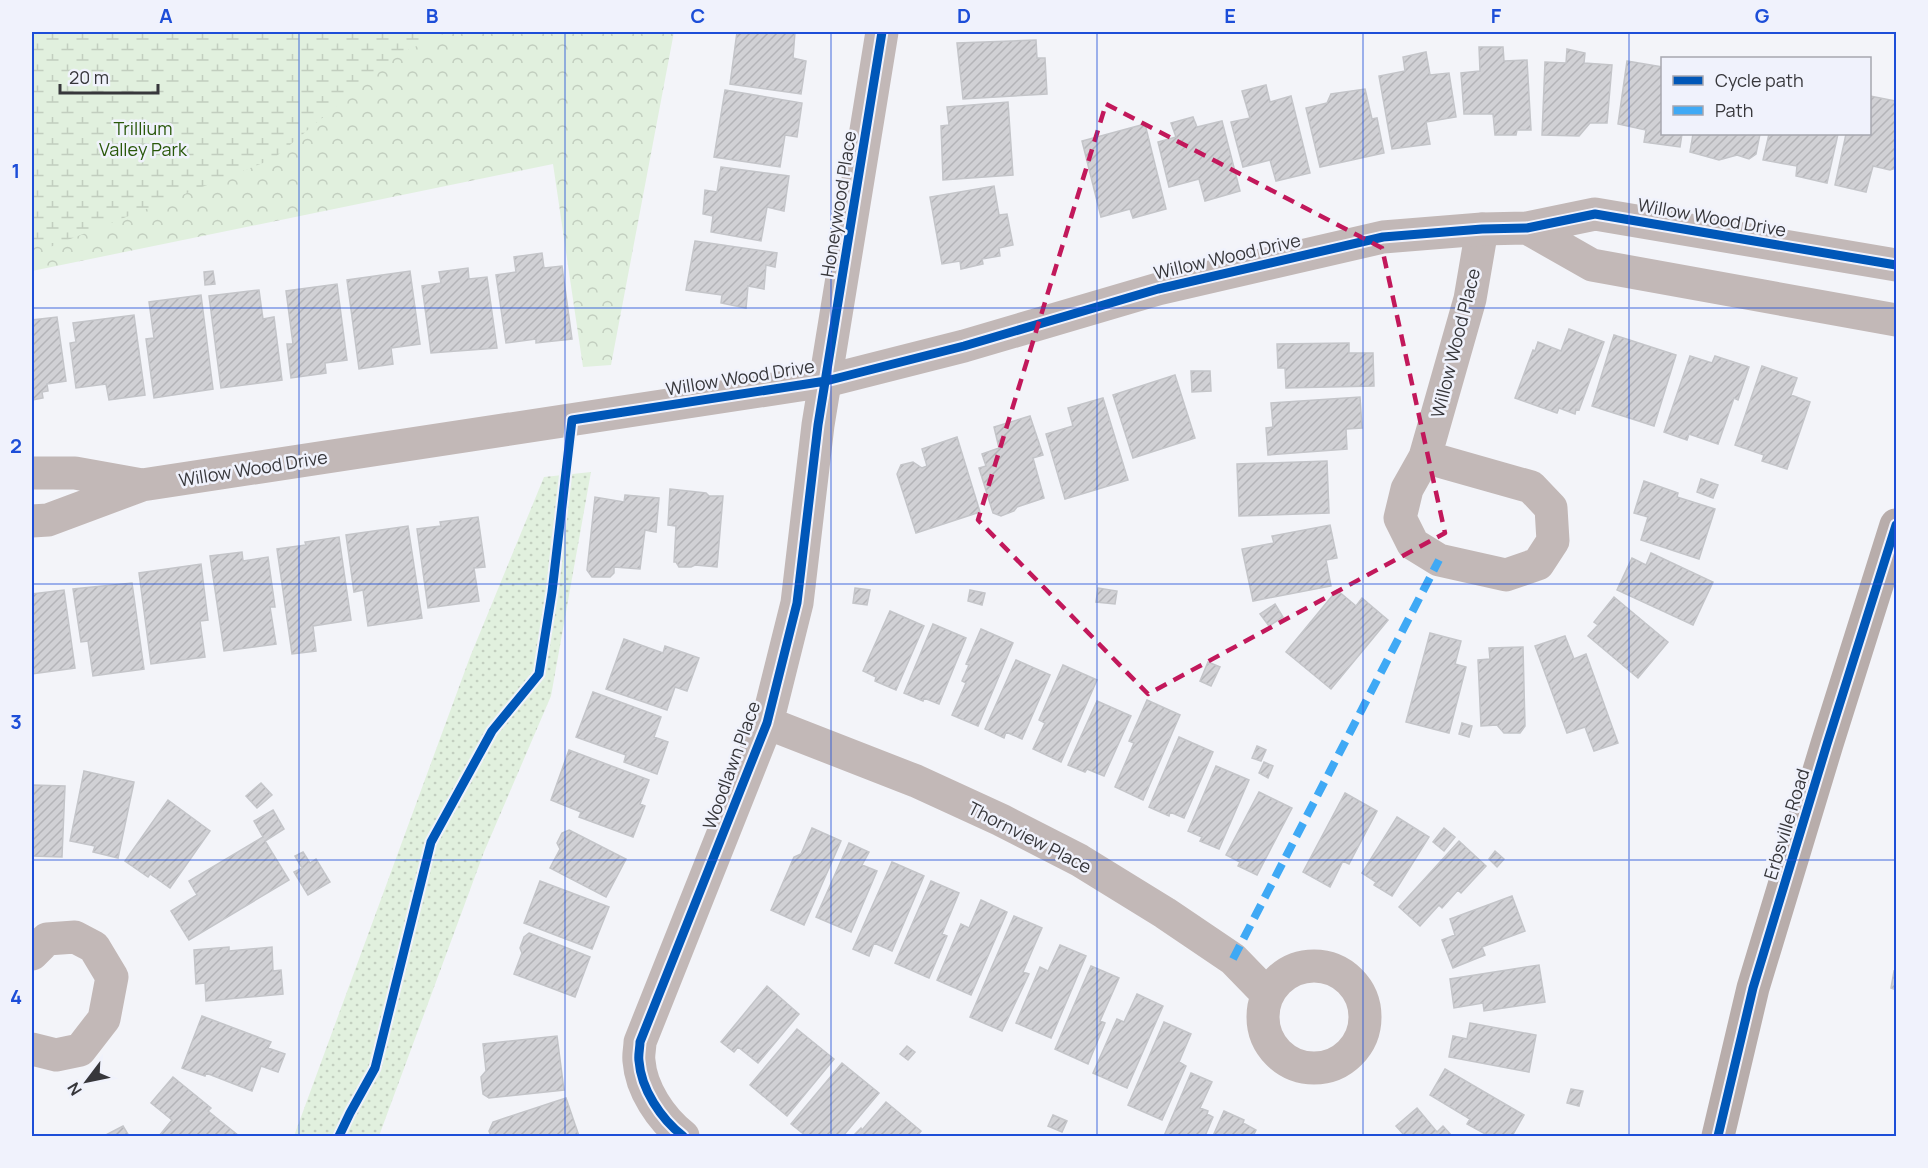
<svg xmlns="http://www.w3.org/2000/svg" width="1928" height="1168" font-family="Manrope,sans-serif">
  <defs>
    <pattern id="grass-dots" width="8" height="8" patternUnits="userSpaceOnUse" patternTransform="scale(1.5)"><rect width="8" height="8" fill="#e1f0de"/><path d="M2 2h.1M6 6h.1" fill="none" stroke="#c2cebf" stroke-width="1.8" stroke-linecap="round"/></pattern>
    <pattern id="forest-crowns" width="20" height="18" patternUnits="userSpaceOnUse" patternTransform="scale(1.5)"><rect width="20" height="18" fill="#e1f0de"/><path d="M2 6a3 3 0 1 1 6 0M12 15a3 3 0 1 1 6 0" fill="none" stroke="#c2cebf"/></pattern>
    <pattern id="wetland-marsh" width="20" height="14" patternUnits="userSpaceOnUse" patternTransform="scale(1.5)"><rect width="20" height="14" fill="#e1f0de"/><path d="M1 5h8M5 5V1M11 12h8M15 12V8" fill="none" stroke="#c2cebf"/></pattern>
    <pattern id="building-hatch" width="6" height="6" patternUnits="userSpaceOnUse" patternTransform="scale(1.5)"><rect width="6" height="6" fill="#d1d1d5"/><path d="M-1 1l2-2M0 6l6-6M5 7l2-2" fill="none" stroke="#b4b4b8"/></pattern>
  </defs>
  <rect width="100%" height="100%" fill="#f3f4f9"/>
  <!-- grass -->
  <path fill="url(#grass-dots)" d="M591,472L551,696L484,852L379,1136H294L470,657L544,477Z"/>
  <!-- forest -->
  <path fill="url(#forest-crowns)" d="M32,32H674L611,365L583,367L553,164L32,271Z"/>
  <!-- wetland -->
  <path fill="url(#wetland-marsh)" d="M32,32H448L399,54L273,159L50,247L32,245Z"/>
  <!-- building -->
  <path fill="url(#building-hatch)" stroke="#c4c5c9" stroke-width="1.5" d="M737,32H795L793,58L806,61L801,94L730,84Z
    M1036,40L1037,58H1045L1047,94L963,99L957,43Z
    M1479,47H1503L1504,61L1527,60L1531,130H1517L1516,135H1495L1493,114H1464L1461,73L1480,71Z
    M1567,49L1585,53L1584,63L1612,65L1607,123H1590L1579,136L1542,135L1545,62L1566,63Z
    M1426,52L1430,75L1449,73L1456,117L1426,122L1430,144L1392,149L1379,76L1405,71L1403,57Z
    M1627,61L1662,67V134H1682L1680,147L1644,142L1646,130L1618,124Z
    M1266,85L1270,102L1291,96L1310,173L1276,181L1270,160L1243,167L1231,122L1250,118L1242,91Z
    M1365,89L1372,119L1377,118L1384,153L1320,167L1306,108L1327,103L1331,94Z
    M725,90L802,103L797,137L785,135L780,167L714,157Z
    M1870,96L1896,101V168L1890,170L1873,166L1866,192L1835,185L1846,134H1870Z
    M1008,102L1013,175L943,180L941,126L949,125L947,107Z
    M1193,117L1197,127L1222,121L1240,191L1205,201L1199,179L1169,187L1158,142L1176,137L1171,123Z
    M1145,124L1166,209L1133,218L1130,209L1101,217L1082,141Z
    M1693,134H1760L1756,154L1749,159L1737,155L1719,160L1690,152Z
    M1769,134H1838L1827,183L1796,176L1797,166L1763,160Z
    M721,167L789,176L784,211L767,207L761,241L711,232L713,216L703,214L705,190L717,192Z
    M994,186L999,215L1007,214L1013,245L999,248L1000,256L982,259L983,264L961,269L960,261L942,264L930,197Z
    M695,241L777,253L775,267L766,265L764,289L748,286L746,308L721,303L722,295L686,290Z
    M542,253L544,268L562,266L572,339L536,343V339L506,343L496,275L516,272L514,257Z
    M468,268L469,279L487,277L497,348L431,353L422,286L441,283L439,272Z
    M213,271L215,284L205,285L204,272Z
    M410,271L420,344L391,348L393,364L359,369L347,280Z
    M337,284L347,360L325,363L326,373L291,378L287,344H293L286,291Z
    M259,290L263,319L274,317L282,380L221,388L209,296Z
    M201,295L213,389L154,398L146,339L154,338L149,302Z
    M134,315L145,395L109,400L106,384L76,388L70,343L76,342L73,323Z
    M57,317L66,381L47,384L48,391L42,392L43,398L32,400V320Z
    M1569,329L1604,342L1579,410L1576,409L1575,414L1559,408L1557,413L1515,398L1533,350L1535,351L1538,342L1561,351Z
    M1614,335L1676,355L1654,426L1592,406Z
    M1349,343V353H1373L1374,386L1286,388L1285,368H1278L1277,344Z
    M1690,356L1712,363L1715,356L1749,367L1738,400L1734,398L1718,444L1689,434L1687,440L1664,432Z
    M1762,366L1797,378L1791,395L1810,402L1787,469L1762,461L1764,455L1735,445Z
    M1191,371H1210L1211,391L1192,392Z
    M1175,375L1195,438L1133,458L1113,395Z
    M1360,397L1362,428L1346,429L1347,449L1268,455L1266,428L1273,427L1271,403Z
    M1103,398L1128,480L1065,499L1046,434L1073,426L1068,408Z
    M1030,416L1043,455L1033,458L1044,498L1017,507L1014,511L1001,516L993,513L979,468L986,466L982,454L999,448L994,427Z
    M957,437L980,512L916,533L897,474L901,465L913,462L922,468L927,466L922,449Z
    M1327,461L1329,513L1239,516L1237,464Z
    M1701,479L1718,485L1713,498L1697,492Z
    M1644,481L1678,493L1677,497L1715,509L1699,559L1641,540L1648,517L1634,513Z
    M670,489L706,493L709,496H723L717,567L695,565L691,567H679L676,562H674L676,526L668,525Z
    M625,495L659,498L656,532L645,530L640,569L614,567V573L610,577H592L587,570L595,497L624,502Z
    M478,517L485,567L474,568L479,601L428,608L417,529L441,526L440,522Z
    M1330,525L1337,558L1326,560L1331,586L1253,601L1242,549L1274,543L1272,536Z
    M408,526L422,618L368,626L363,590L354,592L346,535Z
    M339,537L351,620L313,626L316,651L292,654L277,549L306,545L305,542Z
    M242,552L243,561L268,557L275,607H270L276,644L224,651L210,556Z
    M1651,553L1713,582L1693,625L1617,590L1632,558L1646,565Z
    M201,564L208,620L200,621L205,657L151,664L139,573Z
    M132,583L144,669L93,676L88,641L81,642L73,589Z
    M855,588L870,590L867,605L853,603Z
    M1098,588L1117,591L1115,604L1096,602Z
    M64,590L75,668L32,674V594Z
    M970,590L985,593L982,605L968,601Z
    M1337,590L1356,606L1362,598L1388,620L1331,689L1286,652Z
    M1614,597L1668,642L1638,678L1588,636L1598,625L1594,622Z
    M1275,604L1283,617L1269,626L1260,614Z
    M890,611L924,626L896,690L875,681L876,677L863,671Z
    M933,624L966,638L939,704L924,698L923,701L904,693Z
    M981,629L1013,643L978,726L952,715L966,683L962,681L969,665L966,664Z
    M1430,633L1461,641L1455,664L1466,667L1449,733L1406,722Z
    M1565,636L1574,659L1586,654L1618,743L1594,751L1585,727L1567,733L1535,646Z
    M624,639L663,653L665,646L699,658L687,691L675,687L667,710L606,689Z
    M1523,647L1525,726L1520,733H1504L1497,725L1481,726L1478,660L1490,659L1489,648Z
    M1016,660L1050,675L1022,739L1006,732L1004,738L985,729Z
    M1208,662L1220,667L1211,686L1200,681Z
    M1063,665L1097,680L1061,762L1033,749L1045,723L1039,720Z
    M593,692L661,717L654,737L668,742L657,774L624,762L626,755L576,737Z
    M1147,700L1180,715L1143,800L1115,787L1134,743L1129,741Z
    M1097,701L1131,716L1104,776L1087,769L1085,772L1068,765Z
    M1462,723L1472,726L1469,737L1459,734Z
    M1179,737L1213,752L1184,818L1170,812L1169,816L1149,807Z
    M1257,746L1266,750L1261,761L1252,758Z
    M569,750L649,780L640,804L645,806L633,837L579,817L581,812L551,800Z
    M1264,762L1273,766L1268,778L1259,773Z
    M1216,766L1249,780L1219,849L1200,841L1202,837L1188,831Z
    M84,771L134,782L118,858L93,852L95,846L70,841Z
    M261,783L272,795L257,808L246,796Z
    M32,785L65,786L62,857L32,856Z
    M1259,792L1292,808L1257,875L1238,866L1240,862L1226,855Z
    M1345,793L1377,811L1349,864L1343,861L1330,887L1303,872Z
    M168,800L210,831L170,888L150,874L148,877L125,861Z
    M273,810L284,829L265,841L289,880L189,940L171,911L197,895L189,881L263,837L254,821Z
    M1397,817L1429,837L1392,896L1374,885L1376,882L1362,873Z
    M812,828L841,841L804,925L771,910L794,857L801,854Z
    M1444,828L1455,837L1444,851L1433,842Z
    M569,830L626,859L606,897L550,868L560,849L557,843L562,833Z
    M1459,841L1486,866L1461,893L1458,890L1442,908L1439,905L1420,926L1399,907Z
    M849,843L869,852L862,865L877,871L851,932L816,917Z
    M1495,851L1504,859L1497,867L1489,859Z
    M303,852L310,863L316,859L330,882L308,895L294,872L302,868L295,856Z
    M892,862L924,876L892,951L874,943L869,956L853,949Z
    M540,881L609,907L592,949L524,923Z
    M931,881L959,893L942,934L947,936L929,978L895,963Z
    M1512,896L1525,931L1482,947L1485,955L1453,968L1442,940L1455,935L1450,919Z
    M981,900L1007,912L971,995L937,980L961,924L969,928Z
    M1014,916L1042,928L1023,972L1029,974L1002,1031L970,1017Z
    M529,933L590,957L575,997L514,974L522,953L520,948L524,937Z
    M1060,945L1086,956L1051,1038L1016,1023L1040,967L1048,971Z
    M229,947V951L272,947L273,971L281,970L283,994L206,1001L205,983L196,984L194,950Z
    M1539,965L1545,1002L1484,1011L1483,1003L1454,1008L1450,979Z
    M1091,966L1119,978L1100,1021L1105,1023L1088,1064L1055,1049Z
    M1894,971L1896,972V990L1891,988Z
    M767,986L799,1014L758,1063L738,1047L734,1052L721,1042Z
    M1137,994L1163,1006L1127,1088L1093,1073L1117,1019L1124,1022Z
    M202,1016L271,1042L268,1048L285,1054L278,1072L261,1066L252,1091L206,1073L205,1076L182,1068Z
    M1164,1022L1191,1034L1179,1062L1186,1066L1162,1120L1128,1105Z
    M1470,1023L1536,1035L1529,1072L1449,1057L1453,1036L1467,1039Z
    M797,1029L834,1059L787,1116L750,1085Z
    M557,1036L564,1090L489,1098L483,1094L481,1077L486,1071L483,1044Z
    M907,1046L915,1052L908,1060L900,1054Z
    M842,1063L879,1093L843,1136H806L791,1124Z
    M1445,1069L1524,1115L1512,1136H1489L1467,1124L1470,1119L1430,1095Z
    M1191,1073L1212,1082L1200,1108L1208,1111L1207,1114L1213,1117L1205,1136H1164Z
    M173,1077L211,1108L208,1111L239,1136H159L172,1120L151,1103Z
    M1571,1089L1583,1091L1579,1106L1567,1103Z
    M566,1098L579,1136H491L489,1131L493,1122Z
    M886,1102L921,1131L917,1136H853L861,1128L862,1130Z
    M1417,1108L1437,1132L1443,1126L1452,1136H1405L1396,1126Z
    M1224,1111L1244,1120L1243,1123L1256,1130L1253,1136H1213Z
    M1053,1115L1067,1121L1062,1132L1048,1126Z
    M123,1126L129,1136H104Z"/>
  <g fill="none" stroke-linecap="round" stroke-linejoin="round">
    <!-- minor -->
    <path stroke="#c2b8b7" stroke-width="33" d="M1425,457L1531,487L1551,508L1553,541L1538,564L1506,575L1439,560L1413,544L1400,518L1407,489L1425,457L1470,299L1482,229
      M767,723L916,781L1001,820L1079,860L1165,913L1233,959L1268,995
      M32,954L47,939L75,937L94,947L112,977L104,1019L80,1050L56,1055L32,1049
      M1263 1017a51 51 0 1 1 102 0a51 51 0 1 1-102 0Z
      M683,1136C661,1119 641,1089 639,1061C638,1055 640,1048 640,1042L767,723L797,603L818,425L882,32"/>
    <!-- tertiary -->
    <path stroke="#c2b8b7" stroke-width="33" d="M1527,228L1592,265L1896,320
      M32,473H75L142,485
      M32,521L48,520L142,485L826,381L964,346L1158,289L1383,237L1482,229L1527,228L1595,214L1896,265"/>
    <!-- secondary -->
    <path stroke="#b8adab" stroke-width="33" d="M1718,1136L1753,988L1827,744L1896,525"/>
    <!-- quiet -->
    <path stroke="#3fa9f5" stroke-width="8" stroke-dasharray="15 8" stroke-linecap="butt" d="M1233,959L1439,560"/>
    <defs>
      <path id="cycleway" d="M339,1136L350,1113L375,1068L431,842L492,731L539,674L552,592L572,420L826,381L964,346L1158,289L1383,237L1482,229L1527,228L1595,214L1896,265
        M683,1136C661,1119 641,1089 639,1061C638,1055 640,1048 640,1042L767,723L797,603L818,425L882,32
        M1718,1136L1753,988L1827,744L1896,525"/>
    </defs>
    <!-- cycleway casing -->
    <use href="#cycleway" stroke="#f0f2fc" stroke-width="13"/>
    <!-- cycleway -->
    <use href="#cycleway" stroke="#0057b8" stroke-width="9"/>
  </g>
  <!-- marked area -->
  <path fill="none" stroke="#c2185b" stroke-width="4.5" stroke-dasharray="12 8" stroke-linejoin="round" d="M1106,104L1382,248L1445,533L1148,694L978,520Z"/>
  <!-- grid -->
  <path fill="none" stroke="#1d4ed8" stroke-width="1.5" stroke-opacity="0.55" d="M299,32V1136M565,32V1136M831,32V1136M1097,32V1136M1363,32V1136M1629,32V1136M32,308H1896M32,584H1896M32,860H1896"/>
  <g text-anchor="middle" dominant-baseline="central" stroke-width="5" stroke-linejoin="round" paint-order="stroke">
    <!-- park labels -->
    <g font-size="18" fill="#29580a" stroke="#f0f2fc">
      <text x="143" y="128">Trillium<tspan x="143" dy="21">Valley Park</tspan></text>
    </g>
    <!-- street labels -->
    <g font-size="18" fill="#37373b" stroke="#f0f2fc">
      <text transform="translate(838 204) rotate(-81)">Honeywood Place</text>
      <text transform="translate(1712 217) rotate(10)">Willow Wood Drive</text>
      <text transform="translate(1227 256) rotate(-13)">Willow Wood Drive</text>
      <text transform="translate(1455 343) rotate(-76)">Willow Wood Place</text>
      <text transform="translate(740 377) rotate(-9)">Willow Wood Drive</text>
      <text transform="translate(253 468) rotate(-9)">Willow Wood Drive</text>
      <text transform="translate(731 765) rotate(-70)">Woodlawn Place</text>
      <text transform="translate(1786 824) rotate(-73)">Erbsville Road</text>
      <text transform="translate(1030 837) rotate(27)">Thornview Place</text>
    </g>
  </g>
  <!-- border -->
  <rect width="1928" height="1168" fill="none" stroke="#f0f2fc" stroke-width="66"/>
  <!-- legend -->
  <rect x="1661" y="57" width="210" height="78" fill="#f0f2fc" stroke="#a6a7af" stroke-width="1.5"/>
  <rect x="1673" y="76" width="30" height="9" fill="#0057b8" stroke="#a6a7af" stroke-width="1.5"/>
  <text x="1715" y="87" font-size="18" fill="#37373b">Cycle path</text>
  <rect x="1673" y="106" width="30" height="9" fill="#3fa9f5" stroke="#a6a7af" stroke-width="1.5"/>
  <text x="1715" y="117" font-size="18" fill="#37373b">Path</text>
  <!-- north arrow -->
  <g transform="translate(87 1081) rotate(238)" stroke="#f0f2fc" stroke-width="4.5" paint-order="stroke">
  <path d="M0-4.5L10 22L0 15L-10 22Z" fill="#37373b"/>
  <text y="-9" font-size="16" font-weight="bold" text-anchor="middle" fill="#37373b">N</text>
  </g>
  <!-- scale -->
  <path d="M60 84v9h98v-9" fill="none" stroke="#37373b" stroke-width="3"/>
  <text x="69" y="84" font-size="18" fill="#37373b" stroke="#f0f2fc" stroke-width="4.5" paint-order="stroke">20 m</text>
  <rect x="33" y="33" width="1862" height="1102" fill="none" stroke="#1d4ed8" stroke-width="2"/>
  <g font-size="20" text-anchor="middle" font-weight="bold" fill="#1d4ed8">
    <text x="166" y="23">A</text>
    <text x="432" y="23">B</text>
    <text x="698" y="23">C</text>
    <text x="964" y="23">D</text>
    <text x="1230" y="23">E</text>
    <text x="1496" y="23">F</text>
    <text x="1762" y="23">G</text>
    <text x="16" y="178">1</text>
    <text x="16" y="453">2</text>
    <text x="16" y="729">3</text>
    <text x="16" y="1004">4</text>
  </g>
</svg>
